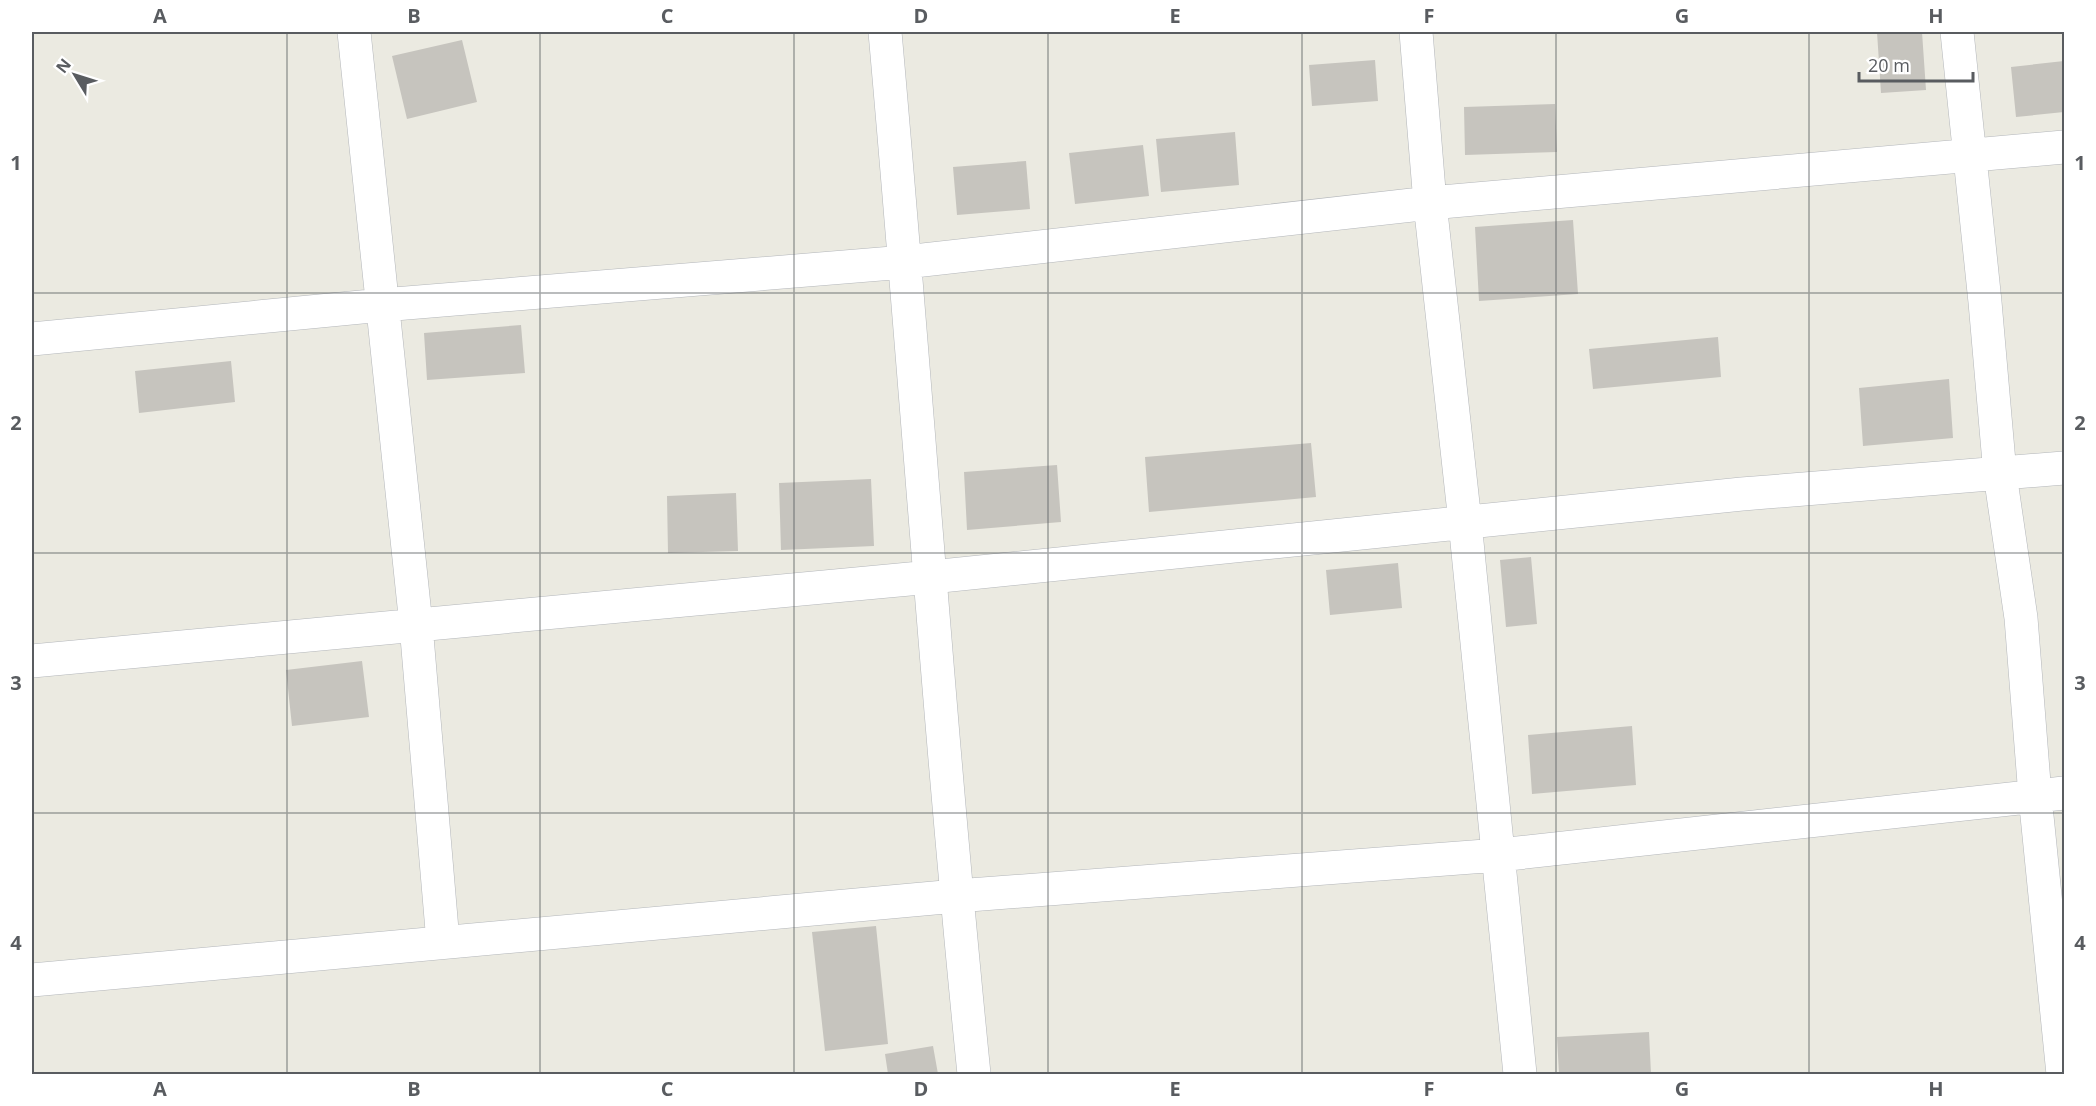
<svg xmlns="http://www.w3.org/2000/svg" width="2096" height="1106" font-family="'Open Sans',sans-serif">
  <rect width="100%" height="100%" fill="#ebeae1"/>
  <!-- building -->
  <path fill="#c6c4be" d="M1877,32H1922L1926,90L1881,93Z
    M462,40L477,102L407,119L392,56Z
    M1375,60L1378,101L1312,106L1309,65Z
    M2064,61V112L2016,117L2011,67Z
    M1555,104L1557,152L1465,155L1464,107Z
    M1235,132L1239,185L1161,192L1156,139Z
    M1143,145L1149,196L1075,204L1069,153Z
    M1026,161L1030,209L957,215L953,167Z
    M1573,220L1578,294L1479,301L1475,227Z
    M521,325L525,373L427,380L424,333Z
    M1718,337L1721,377L1593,389L1589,349Z
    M231,361L235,402L139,413L135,371Z
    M1949,379L1953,438L1863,446L1859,388Z
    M1311,443L1316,497L1149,512L1145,457Z
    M1057,465L1061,522L967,530L964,472Z
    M871,479L874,546L781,550L779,483Z
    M736,493L738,551L668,553L667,496Z
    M1531,557L1537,624L1506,627L1500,560Z
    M1398,563L1402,608L1330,615L1326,570Z
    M362,661L369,717L292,726L286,670Z
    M1632,726L1636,785L1532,794L1528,735Z
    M876,926L888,1044L825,1051L812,932Z
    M1649,1032L1651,1074H1559L1557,1037Z
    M933,1046L938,1074H888L885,1054Z"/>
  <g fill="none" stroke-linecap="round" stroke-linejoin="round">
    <defs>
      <path id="street" d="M354,32L416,625L443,942
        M885,32C916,379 939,727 974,1074
        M1416,32L1430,203L1465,522L1520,1074
        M1957,32L1985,302L2000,474L2021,618L2035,796L2063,1074
        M32,339L382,305L905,262L1430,203L2064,147
        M32,661L931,577L1742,494L2064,468
        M32,980L956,896L1499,855L2064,793"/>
    </defs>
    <!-- street casing -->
    <use href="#street" stroke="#b3b6ba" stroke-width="34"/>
    <!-- street -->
    <use href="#street" stroke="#fff" stroke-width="33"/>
  </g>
  <!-- grid -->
  <path fill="none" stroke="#595c60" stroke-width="1.5" stroke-opacity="0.55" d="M287,32V1074M540,32V1074M794,32V1074M1048,32V1074M1302,32V1074M1556,32V1074M1809,32V1074M32,293H2064M32,553H2064M32,813H2064"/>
  <!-- border -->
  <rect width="2096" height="1106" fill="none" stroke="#ffffff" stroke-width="66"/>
  <!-- north arrow -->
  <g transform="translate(75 75) rotate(308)" stroke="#ffffff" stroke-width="4.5" paint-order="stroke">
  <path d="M0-4.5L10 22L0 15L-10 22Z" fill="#595c60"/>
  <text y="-9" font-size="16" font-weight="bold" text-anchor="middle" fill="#595c60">N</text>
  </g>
  <!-- scale -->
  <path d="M1859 72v9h114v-9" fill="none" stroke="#595c60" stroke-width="3"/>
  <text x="1868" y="72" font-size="18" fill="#595c60" stroke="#ffffff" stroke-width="4.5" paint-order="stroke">20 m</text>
  <rect x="33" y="33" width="2030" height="1040" fill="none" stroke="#595c60" stroke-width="2"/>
  <g font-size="20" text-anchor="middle" font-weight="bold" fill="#595c60">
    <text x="160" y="23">A</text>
    <text x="414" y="23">B</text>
    <text x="667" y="23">C</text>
    <text x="921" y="23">D</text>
    <text x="1175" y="23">E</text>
    <text x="1429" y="23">F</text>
    <text x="1682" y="23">G</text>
    <text x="1936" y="23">H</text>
    <text x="16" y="170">1</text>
    <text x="2080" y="170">1</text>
    <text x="16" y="430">2</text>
    <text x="2080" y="430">2</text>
    <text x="16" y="690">3</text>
    <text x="2080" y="690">3</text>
    <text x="16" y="950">4</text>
    <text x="2080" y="950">4</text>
    <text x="160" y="1096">A</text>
    <text x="414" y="1096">B</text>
    <text x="667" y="1096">C</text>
    <text x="921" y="1096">D</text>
    <text x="1175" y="1096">E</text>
    <text x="1429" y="1096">F</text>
    <text x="1682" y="1096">G</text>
    <text x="1936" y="1096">H</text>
  </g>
</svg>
